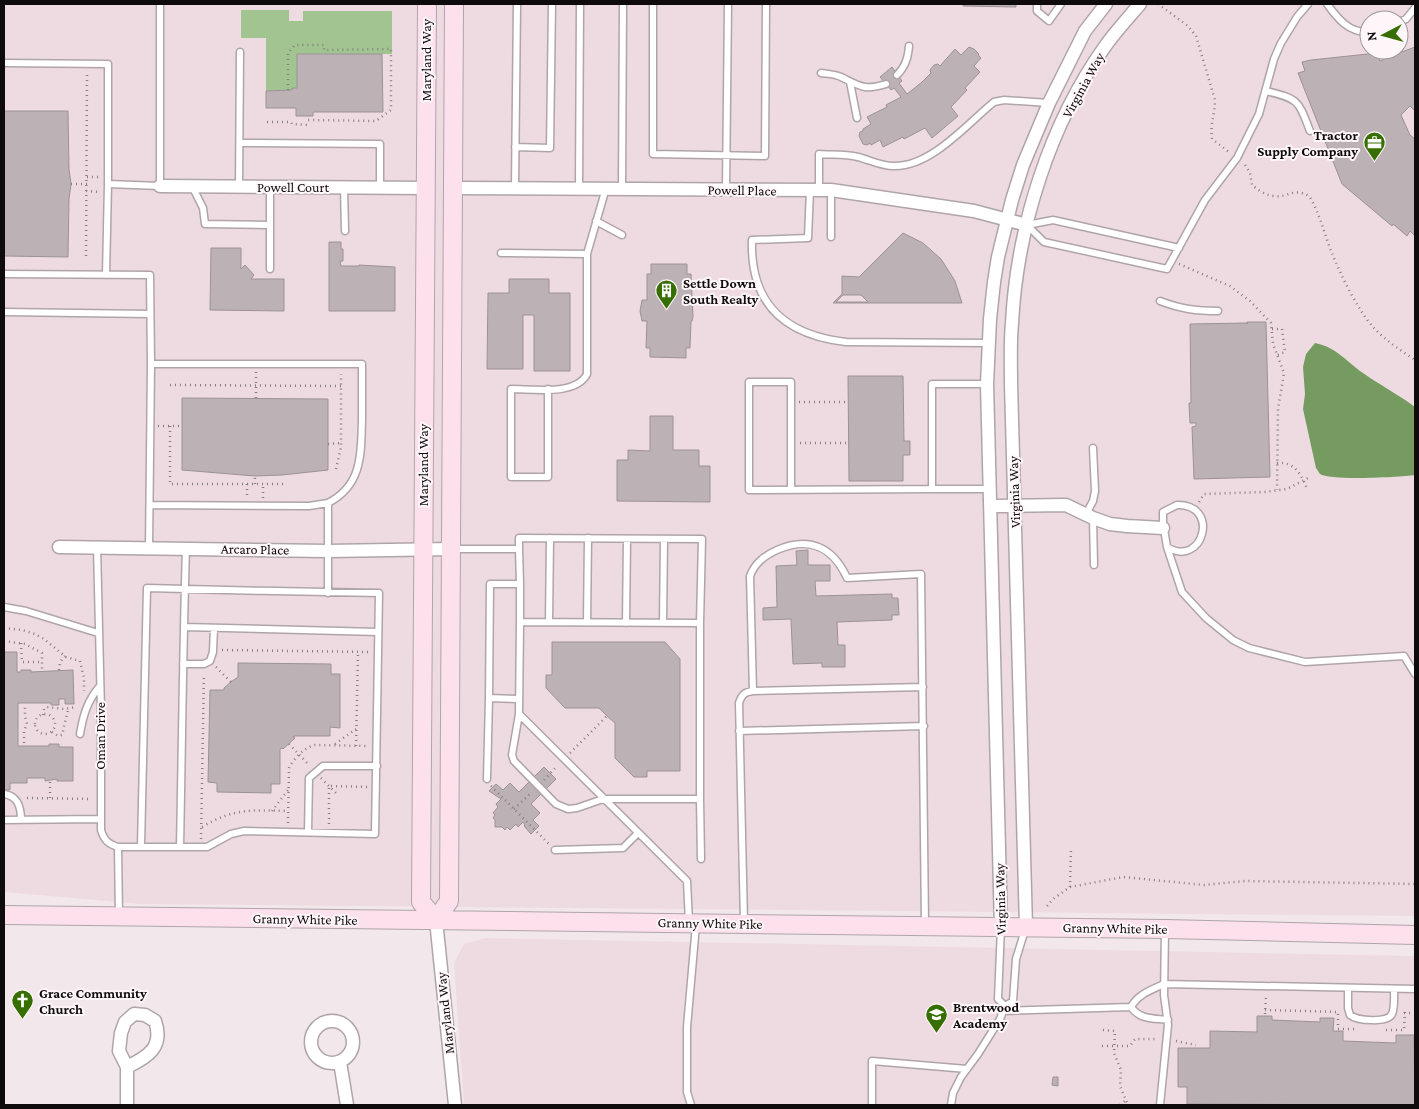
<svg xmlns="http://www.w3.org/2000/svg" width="1419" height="1109" font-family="'Crimson Pro',serif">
  <rect width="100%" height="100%" fill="#f2e8eb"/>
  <!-- built -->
  <path fill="#eedbe1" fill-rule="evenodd" d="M4,4H1415V916L141,904L4,892ZM1369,20H1399V50H1369Z
    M485,938L1415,956V1105H464L454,963L464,944Z"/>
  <!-- green -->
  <path fill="#a2c491" d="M241,10H289V21H303V11H392V54H297V88L292,90L266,91V38H241Z"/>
  <!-- water -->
  <path fill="#759b60" d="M1315,343C1336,347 1347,362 1363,373C1380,385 1399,395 1415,407V475C1400,477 1330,481 1320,474C1319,473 1317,469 1316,468L1303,409L1305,394L1303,367L1306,354Z"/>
  <!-- building -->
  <path fill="#bcb2b5" stroke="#9c9296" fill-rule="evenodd" d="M963,4H1016V7L963,6Z
    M1399,44L1401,50L1398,51L1399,53L1415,47V111L1410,106L1401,115L1410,135L1415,139V236L1410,231L1407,236L1393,224L1392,226L1342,184L1298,73L1305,71L1302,62L1311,60L1377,53L1380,61L1385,59L1383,50H1399Z
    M969,47L974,49L978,53L979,56L981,58L974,66L980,72L965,88L967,90L951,107L958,116L932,138L925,128L904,139L903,137L883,147L880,140L871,145L870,143L867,145L863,144L859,136L860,132L863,131V129L871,124L867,117L887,107L886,105L901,97L894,88L891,90L880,77L892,67L902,81L899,83L907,94L922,82L931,73L930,70L934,65L938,64L940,66L955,49L961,55Z
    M297,54H382L383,112H313V116H296V108H266V91L292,90V88H297Z
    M4,111H68L69,169L71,184L69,199L68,257L4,256Z
    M903,233L923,243L941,259L955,281L962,303H833L842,294V276L859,277ZM843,295H861L868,302H836Z
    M329,242H341V249H343V261H340L341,266H359V265L395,267V311H329Z
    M211,248H241V269L245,265L254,275L251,279H284V311L210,310Z
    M651,264H687V274H691L693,317L692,321H691L690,348H686V358L650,357V348H646L647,321H642L640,311L642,300H647V274H651Z
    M509,279H549V293H570V371H534V315H523V369H487L488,293H509Z
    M1247,322H1266L1270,477L1194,479L1192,427L1196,426V423H1190L1189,403H1191L1190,324L1247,323V324Z
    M848,376H903L904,441H910V455H903V481H849Z
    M182,398L328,399V470L282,475L255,476L182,470Z
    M650,416H673V450H699V466H710V502L617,501V460H628V450L650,451Z
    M808,550V565H830V581H815L816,596L892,594V598H898L899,615H892V620L837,622L838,645H845V667H822V663L793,664L791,619L763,620V608L777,607L776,566L797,565L796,551Z
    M552,642H665L680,659V771H647V777H634L615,758V723L607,716L599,708H565L546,688V675H552Z
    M4,652H17V672H21V670H31V672L73,670L74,704H65V699H59V705H51V703H18V746H49V744H59V747H73V781H57V779L45,781V778H27V783H10V790H4Z
    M238,663L331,664V674H340V728L330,727V736H295L293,737L295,738L283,749L282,748L280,749V784H271V793L217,792V783L208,782L210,690H224V688L231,682L238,677Z
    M544,767L556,779L531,804L540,813L533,820L539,826L531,834L524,826L525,825L523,822L518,827L516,824L510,830L507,827L505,830L502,827H495V820L493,818L495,815L493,813L498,807L496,804L501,799L489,791L496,784L503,790L510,783L519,792Z
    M1257,1016H1272V1020L1320,1022V1018H1334L1333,1031H1343V1041L1396,1043V1035H1414L1415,1105L1187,1104V1087H1178V1048H1210V1031L1257,1032Z
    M1053,1077H1058V1086L1052,1085Z"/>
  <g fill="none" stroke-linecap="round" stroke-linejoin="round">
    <defs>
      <path id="service" d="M653,4V154L765,156L766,4
        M1037,4V11L1049,21L1061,4
        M1327,4C1338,19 1349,33 1369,32
        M1399,22L1406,19L1415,8
        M4,63L108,64V184
        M821,73C828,74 835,74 841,77C860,86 864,91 886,84
        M897,75C906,66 908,57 909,46
        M850,82L857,118
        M1266,91C1299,99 1298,100 1310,131
        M240,143L380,144V187
        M515,147L550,148L552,4
        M192,186L203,208L205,224L270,225
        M239,187L240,52
        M344,187L345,231
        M515,187L517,4
        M579,189L580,4
        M622,189L623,4
        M726,189L728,4
        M810,190L808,238L752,240C750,304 785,335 846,342L988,343
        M819,190V154C832,155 845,154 858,157C870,160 883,167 895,166C932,166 968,123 994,102L1004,100L1049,103
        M596,221L622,235
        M1027,225L1044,242L1167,269L1205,200L1237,158L1259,114L1274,59L1281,43L1297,17L1308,4
        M1027,225L1053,220L1179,248
        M831,237V190
        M501,253L587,254L606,188
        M270,269V187
        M4,274L150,275L151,364H362C362,382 362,401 362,419C361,453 363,485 328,503V593
        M106,275L108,184L160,186V4
        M1160,301C1181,309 1196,311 1218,311
        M4,312L150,314
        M987,384H932V489H989
        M548,389V477H511V389C533,389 576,396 587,374V254
        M791,490V382H749V490L932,489
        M150,505L309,506L328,503
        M1177,505C1221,504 1203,569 1167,547L1163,523V512Z
        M1086,514L1093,501L1095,491L1093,448
        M1093,518L1094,565
        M97,547L101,710V830C104,840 108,844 118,847L119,916
        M1167,547L1182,592L1206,618L1233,640L1249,648L1305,662L1404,656L1415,674
        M149,548L151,364
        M452,549H519L520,584H490L489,698L519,699
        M519,549V538L702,539L700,623
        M4,607L26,611L98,633
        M520,622L519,714L512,755L514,761L556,804L568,809L577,808L603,799H700V623L520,622V584
        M549,622L550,538
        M587,622L588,538
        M626,623L627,539
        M663,623L664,539
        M184,627L378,632
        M183,664H204L210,661L213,652L214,628
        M753,691L923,687
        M519,714L687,881L689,922
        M739,731L924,726
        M80,734C83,716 87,701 100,686
        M487,779L489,698
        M4,794C18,796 21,807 21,820
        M700,799L701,859
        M4,820L101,819
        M308,832L309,778L323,766H377
        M141,846L147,588C224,590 302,592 379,593L375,834L244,831L231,834L207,847H180C182,747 183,647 186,548
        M118,847H180
        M555,850L623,848L638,833
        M744,922L739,703C742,694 745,692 753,691L750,576C755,563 764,556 777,550C809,536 833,547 847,578L921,574L925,925
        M1001,927L998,999L1005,1006
        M1348,988V1008L1350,1015C1357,1021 1388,1023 1392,1014C1395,1007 1394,996 1394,989
        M1131,1007C1138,994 1151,990 1164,984L1415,989
        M1131,1007C1140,1020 1153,1018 1168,1020
        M1003,1011L1131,1007
        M691,1105L687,1092V1027L696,925
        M872,1105V1061L967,1069
        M951,1105L953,1093L961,1077L978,1054L1000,1019L1005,1006L1013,1001L1016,959L1025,930
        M1160,1105L1168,1025L1164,995L1165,930"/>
      <path id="minor" d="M160,186L426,188
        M453,188L831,190L974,211L1027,225
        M990,506L1066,505L1093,518L1110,524L1127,526L1163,528
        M59,547L328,551L452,549
        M436,920L455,1105
        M1001,927L987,384L990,319L994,282L998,257L1012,200L1023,165L1049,103L1085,31L1106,4
        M1026,927L1011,384C1011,364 1010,343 1012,323C1017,227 1050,123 1106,45C1116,31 1129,17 1140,4
        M311 1042a21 21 0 1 1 42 0a21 21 0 1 1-42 0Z
        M340,1062L347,1105
        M127,1105V1067L119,1051L121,1033L125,1022L134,1014L145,1015L155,1021C164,1047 148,1057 127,1067"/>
      <path id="secondary" d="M427,4L421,902L436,920
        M4,915L1165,929L1415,935
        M436,920L449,901L454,4"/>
    </defs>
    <!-- service casing -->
    <use href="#service" stroke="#afa5a9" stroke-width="9"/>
    <!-- minor casing -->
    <use href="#minor" stroke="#afa5a9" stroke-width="15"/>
    <!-- secondary casing -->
    <use href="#secondary" stroke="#afa5a9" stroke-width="20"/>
    <!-- path -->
    <path stroke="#867f81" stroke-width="2.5" stroke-dasharray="1 4" stroke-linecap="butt" d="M1158,4L1188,26L1196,36L1215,100C1215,115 1210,122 1212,139L1229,152
      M288,90V53L295,45H324V50L391,49V110L376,121L308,120
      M267,122H291L292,124L308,125
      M1245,165L1250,173L1252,185C1258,190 1265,195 1274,196C1289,198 1293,187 1309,196C1320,213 1324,234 1332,253C1340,274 1358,310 1373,327C1385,340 1400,350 1415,360
      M87,177H100
      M71,184H87
      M86,191L100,192
      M86,256L87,73
      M1179,264L1230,286L1250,301L1271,323L1273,344L1284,373L1278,409L1277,490
      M1272,329H1282L1285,352L1277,355
      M256,372V398
      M170,385L341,386
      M799,402H845
      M158,426H182
      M170,426V484H284
      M800,443H846
      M328,444L342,443
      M1277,463C1294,461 1302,475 1307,489
      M336,469L341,447V374
      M255,484V476
      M247,495V484
      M263,498V484
      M1199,502L1204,494L1264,492L1287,489L1310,477
      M4,628L22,630L35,634L44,639L66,657L80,661L84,678V691
      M4,641L25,644L42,653V672
      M21,643L22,662H41
      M222,650L369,652
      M216,667L231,682
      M59,670L60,662L65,656
      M35 724a10 10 0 1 1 20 0a10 10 0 1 1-20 0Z
      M43,715L44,709L47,707L64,709L76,707
      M52,732L58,736L62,735L68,710
      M24,743V731L27,724L25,716V706
      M289,744L309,765
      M335,744L356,729
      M356,746L358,652
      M570,753L607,716
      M321,778L336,793
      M544,780L557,766
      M491,786L549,844
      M27,798L92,799
      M50,798V782
      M514,809L531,793
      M272,811L288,790
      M288,823L289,768C293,759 305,747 315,745L368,746
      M329,824V786L368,787
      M202,827C234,808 252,810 288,811
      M201,839L204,674
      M1070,887L1071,847
      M1047,906L1053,899L1070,887L1123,877L1204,885L1245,881L1415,884
      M1265,1010L1339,1012
      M1404,1013H1415
      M1265,1014L1266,996
      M1338,1014V1029H1355
      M1103,1030L1115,1031L1114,1053L1121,1070L1120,1086L1128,1105
      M1386,1030H1404L1405,1009
      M1176,1041L1196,1045
      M1102,1046H1130L1135,1039H1158
      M1120,1105L1125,1101"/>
    <!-- service -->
    <use href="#service" stroke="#fff" stroke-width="6"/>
    <!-- minor -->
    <use href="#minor" stroke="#fff" stroke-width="12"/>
    <!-- secondary -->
    <use href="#secondary" stroke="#fce0eb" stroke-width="18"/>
  </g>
  <!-- icons -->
  <defs>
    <symbol id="office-pin" viewBox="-11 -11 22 30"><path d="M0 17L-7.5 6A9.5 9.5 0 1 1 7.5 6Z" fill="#366f00" stroke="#fef6f9"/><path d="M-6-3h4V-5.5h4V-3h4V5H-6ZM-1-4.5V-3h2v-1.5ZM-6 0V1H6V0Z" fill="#fff"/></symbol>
    <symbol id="building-pin" viewBox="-11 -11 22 30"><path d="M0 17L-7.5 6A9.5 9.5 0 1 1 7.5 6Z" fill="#366f00" stroke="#fef6f9"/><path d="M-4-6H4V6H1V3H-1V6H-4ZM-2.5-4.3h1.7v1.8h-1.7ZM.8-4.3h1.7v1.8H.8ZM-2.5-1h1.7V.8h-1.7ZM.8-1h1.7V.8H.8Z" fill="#fff"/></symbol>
    <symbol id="church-pin" viewBox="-11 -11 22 30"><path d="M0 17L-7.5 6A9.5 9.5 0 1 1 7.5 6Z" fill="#366f00" stroke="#fef6f9"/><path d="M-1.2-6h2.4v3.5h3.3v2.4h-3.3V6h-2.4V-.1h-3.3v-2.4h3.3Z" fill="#fff"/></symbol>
    <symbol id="school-pin" viewBox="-11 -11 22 30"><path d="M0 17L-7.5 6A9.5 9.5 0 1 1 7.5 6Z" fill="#366f00" stroke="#fef6f9"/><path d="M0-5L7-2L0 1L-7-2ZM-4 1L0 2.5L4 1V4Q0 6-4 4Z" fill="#fff"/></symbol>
  </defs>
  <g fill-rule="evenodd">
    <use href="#office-pin" x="1362" y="130" width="25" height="34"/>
    <use href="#building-pin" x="654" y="278" width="25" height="34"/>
    <use href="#church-pin" x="10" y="988" width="25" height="34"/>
    <use href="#school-pin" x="924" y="1002" width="25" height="34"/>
  </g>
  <g text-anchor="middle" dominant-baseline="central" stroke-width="4" stroke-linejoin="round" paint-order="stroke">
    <!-- street labels -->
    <g font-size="14" fill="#0f0b0d" stroke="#fef6f9">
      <text transform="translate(426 60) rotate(-90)">Maryland Way</text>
      <text transform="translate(1083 85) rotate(-61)">Virginia Way</text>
      <text x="293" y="187">Powell Court</text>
      <text transform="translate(742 190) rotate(1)">Powell Place</text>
      <text transform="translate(423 465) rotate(-90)">Maryland Way</text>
      <text transform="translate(1014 492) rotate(-92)">Virginia Way</text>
      <text transform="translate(255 549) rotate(1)">Arcaro Place</text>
      <text transform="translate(100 736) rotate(-90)">Oman Drive</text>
      <text transform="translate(1000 899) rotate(-91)">Virginia Way</text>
      <text transform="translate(305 919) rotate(1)">Granny White Pike</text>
      <text transform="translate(710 923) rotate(1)">Granny White Pike</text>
      <text transform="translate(1115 928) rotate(1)">Granny White Pike</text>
      <text transform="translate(445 1013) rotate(-96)">Maryland Way</text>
    </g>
    <!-- poi labels -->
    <g font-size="14" font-weight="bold" fill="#0f0b0d" stroke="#fef6f9" text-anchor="start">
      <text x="1358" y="135" text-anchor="end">Tractor<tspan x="1358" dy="16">Supply Company</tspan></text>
      <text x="683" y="283">Settle Down<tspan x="683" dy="16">South Realty</tspan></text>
      <text x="39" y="993">Grace Community<tspan x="39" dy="16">Church</tspan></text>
      <text x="953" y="1007">Brentwood<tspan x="953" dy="16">Academy</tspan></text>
    </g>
  </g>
  <!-- border -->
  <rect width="1419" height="1109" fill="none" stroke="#0f0b0d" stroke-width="10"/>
  <!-- north arrow -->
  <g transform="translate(1384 35) rotate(264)"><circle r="24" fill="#fef6f9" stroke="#9e989b"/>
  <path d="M0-4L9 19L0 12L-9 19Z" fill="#366f00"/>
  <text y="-8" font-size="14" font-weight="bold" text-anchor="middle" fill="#0f0b0d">N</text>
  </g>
</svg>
